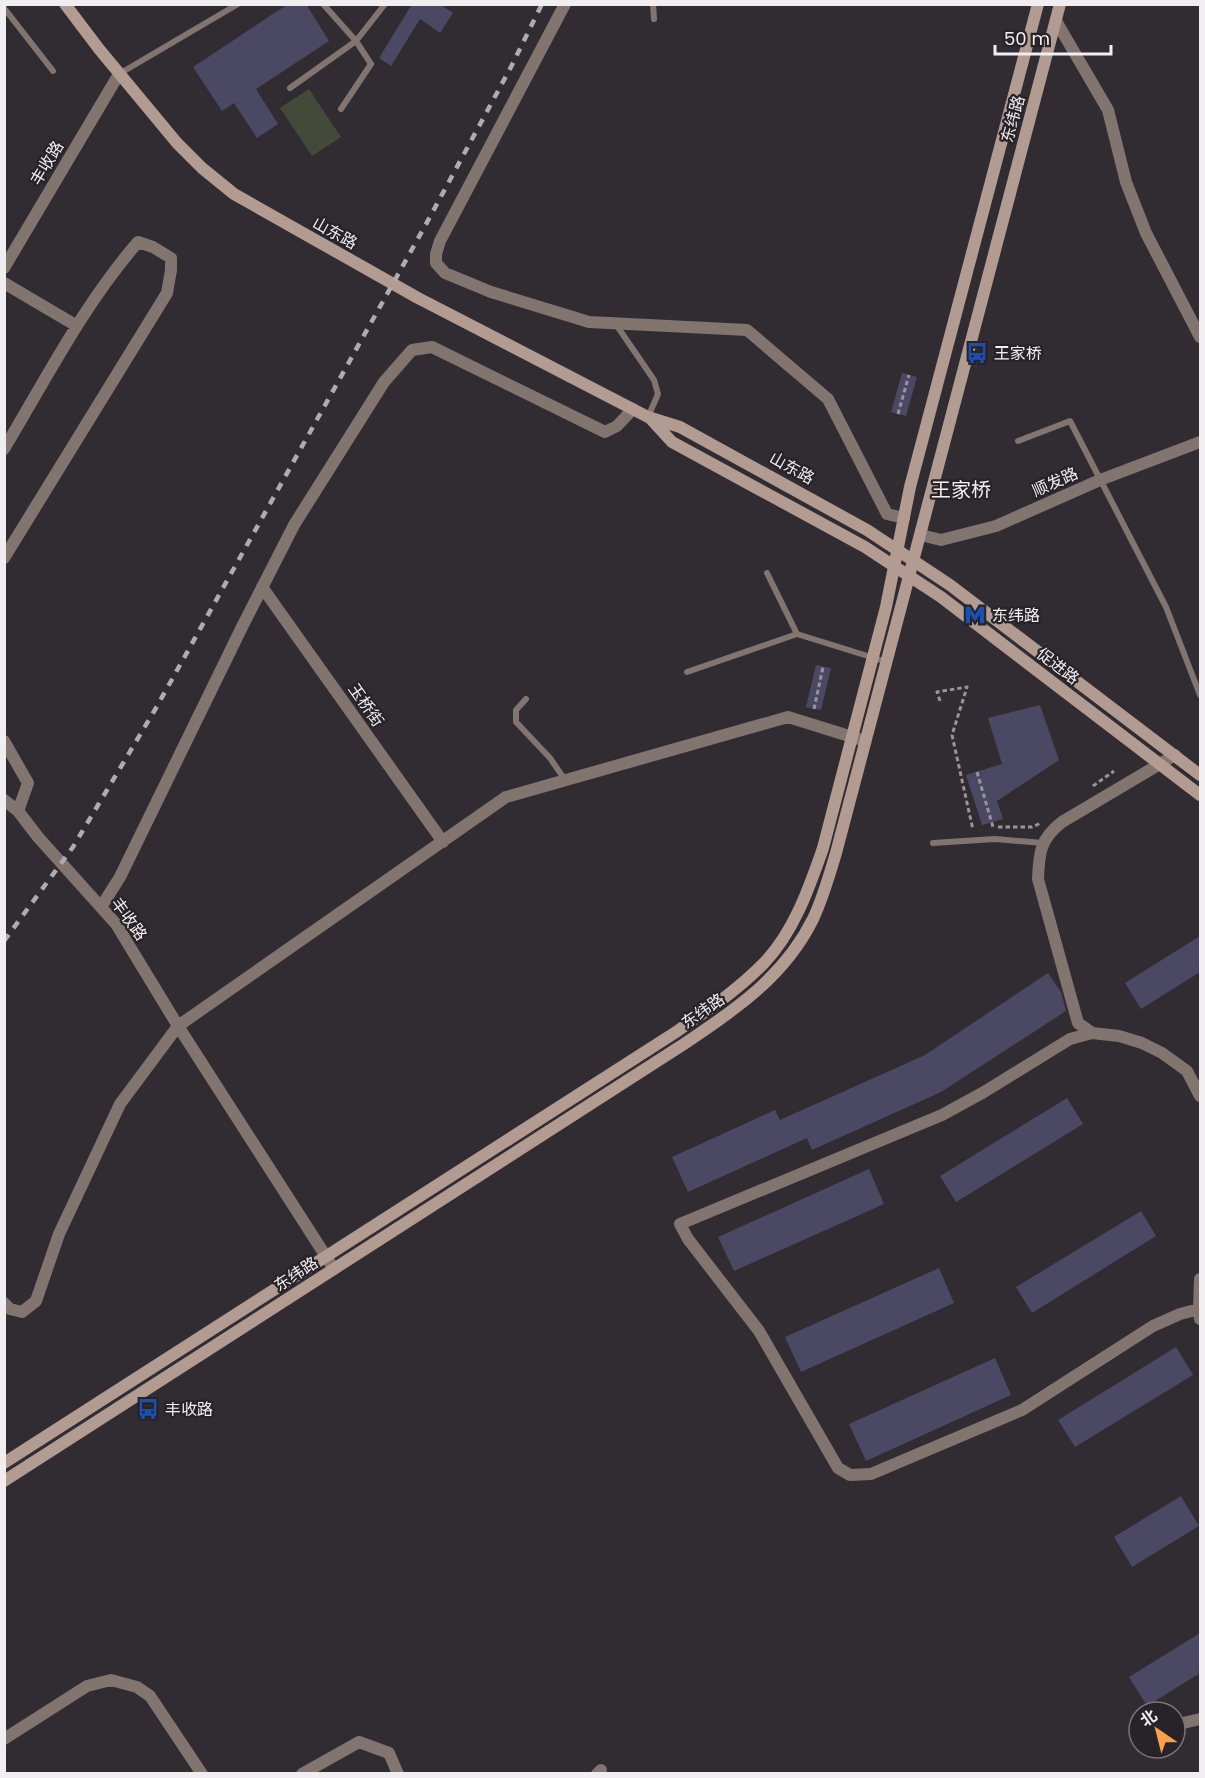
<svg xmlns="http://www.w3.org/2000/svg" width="1205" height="1778" font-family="Poppins,'Noto Sans SC',sans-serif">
  <rect width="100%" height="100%" fill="#312c32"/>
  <!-- green -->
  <path fill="#444a39" d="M309,89L341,137L312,156L280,108Z"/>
  <!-- building -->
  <path fill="#4b4864" d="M288,4H306L329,41L256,89L278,124L257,138L234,103L222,111L193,67Z
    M412,4H440L453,13L440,33L420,19L391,66L379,58Z
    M902,373L917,377L906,416L891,412Z
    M816,665L831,668L821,710L806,707Z
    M1040,705L1059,760L997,801L1003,819L982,825L966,775L1002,764L988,718Z
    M1200,936V972L1141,1009L1125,983Z
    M1048,973L1061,992L1066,1011L941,1092L812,1150L807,1138L688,1192L672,1157L775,1110L780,1120L925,1055Z
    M1067,1098L1083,1124L956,1202L940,1176Z
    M869,1169L884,1204L734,1271L718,1237Z
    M1141,1211L1156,1236L1032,1313L1016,1287Z
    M939,1268L954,1303L801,1372L785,1337Z
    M1176,1347L1193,1375L1075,1447L1058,1420Z
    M995,1358L1011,1395L866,1461L849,1424Z
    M1181,1496L1199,1526L1132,1567L1114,1537Z
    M1200,1633V1673L1147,1706L1129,1677Z"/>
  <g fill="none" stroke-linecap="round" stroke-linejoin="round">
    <!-- path -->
    <path stroke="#989499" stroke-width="3" stroke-dasharray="4.5 3" stroke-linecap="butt" d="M898,414L909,375
      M940,701L937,692L967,687L952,735L973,830
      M814,709L823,667
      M977,772L993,827
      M1093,786L1114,771
      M998,827H1032L1041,823"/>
    <!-- lane -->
    <path stroke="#82746e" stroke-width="6" d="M323,4L356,41L385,4
      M653,4L654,19
      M4,8L53,71
      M119,74L238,4
      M290,88L356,41L371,64L341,109
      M615,323L654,380L658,394L648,417
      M1018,441L1070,421L1166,607L1200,695
      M767,573L797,634
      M687,672L797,634L887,662
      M526,699L516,710V722L550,758L565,780
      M933,843L995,839L1043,843"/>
    <!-- street -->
    <path stroke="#82746e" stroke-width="12" d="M565,4L440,241L436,254V263L445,273L491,292L589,322L747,330L828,399L887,514L904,518
      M1056,21L1108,110L1126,182L1146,233L1200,337
      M4,268L119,74
      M4,283L77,326
      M4,449C46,379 84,304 138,242L153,247L171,258V270L167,293L4,558
      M921,535L941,540L996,526L1100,480L1200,442
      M262,587L443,842
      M4,741L28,783L18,811L4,800
      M18,811L38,837L116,924L178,1026L334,1269
      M101,907L120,877L242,627L294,525L384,382L412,350L432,347L605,432L617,426L633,409
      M1092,1033L1078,1023L1038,879C1039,853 1040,839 1062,822L1175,755
      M1200,1279L1199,1309L1200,1319
      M4,1303L10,1309L22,1312L36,1301L59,1234L120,1104L178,1026L506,797L788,717L862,740
      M1199,1309L1180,1314L1153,1326L1022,1410L871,1474L850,1475L838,1468L759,1331L688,1239L680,1224L942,1115L984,1092L1070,1039L1092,1033L1119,1036L1142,1043L1162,1053L1187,1071L1200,1096
      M1175,1725L1200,1719
      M1138,1733H1139
      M4,1739L87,1686L111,1680L137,1687L150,1696L202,1774
      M302,1774L359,1742L389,1753L398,1774
      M597,1774L601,1770"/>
    <!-- secondary -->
    <path stroke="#b29b91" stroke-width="12" d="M65,4L99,49L177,143L202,168L234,194L418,298L648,417L680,427L867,530L950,585L1200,775
      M649,417L672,442L865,547L941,597L1200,795
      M4,1463L676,1032C706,1011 738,990 764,963C794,932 809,888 823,848L886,607L910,487L1038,4
      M4,1481L684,1044C735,1010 785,976 813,919C823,898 829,876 836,853L1060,4"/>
    <!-- rail -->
    <path stroke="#afabaf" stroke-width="4.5" stroke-dasharray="8 8" stroke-linecap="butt" d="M4,941L73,847L156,708L425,226L511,67L542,4"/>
  </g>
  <!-- icons -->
  <defs>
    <symbol id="bus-bare" viewBox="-9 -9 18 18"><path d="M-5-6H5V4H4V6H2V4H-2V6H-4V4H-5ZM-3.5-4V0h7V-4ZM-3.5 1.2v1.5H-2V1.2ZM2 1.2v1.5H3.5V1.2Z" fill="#1a4fb4" stroke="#282328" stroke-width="2.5" paint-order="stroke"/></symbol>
    <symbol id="metro-bare" viewBox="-9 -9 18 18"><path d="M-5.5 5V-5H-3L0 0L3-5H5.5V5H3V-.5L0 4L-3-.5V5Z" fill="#1a4fb4" stroke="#282328" stroke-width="2.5" paint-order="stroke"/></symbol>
  </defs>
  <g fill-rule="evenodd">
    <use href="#bus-bare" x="962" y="338" width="30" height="30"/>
    <use href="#metro-bare" x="960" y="600" width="30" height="30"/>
    <use href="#bus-bare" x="133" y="1394" width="30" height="30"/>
  </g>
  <g text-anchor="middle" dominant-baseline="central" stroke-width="4.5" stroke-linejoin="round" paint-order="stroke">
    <!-- street labels -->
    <g font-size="16" fill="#f1eef1" stroke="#282328">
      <text transform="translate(1013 119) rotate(-75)">东纬路</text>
      <text transform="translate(47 163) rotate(-59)">丰收路</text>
      <text transform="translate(335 233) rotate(29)">山东路</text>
      <text transform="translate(792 468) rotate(29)">山东路</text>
      <text transform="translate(1055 482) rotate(-24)">顺发路</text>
      <text transform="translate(1058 666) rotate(37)">促进路</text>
      <text transform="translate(366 705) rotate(55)">玉桥街</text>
      <text transform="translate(129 919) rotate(54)">丰收路</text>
      <text transform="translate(703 1011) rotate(-35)">东纬路</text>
      <text transform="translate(296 1274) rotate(-33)">东纬路</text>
    </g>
    <!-- poi labels -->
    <g font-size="16" fill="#f1eef1" stroke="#282328" text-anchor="start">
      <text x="994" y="353">王家桥</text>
      <text x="992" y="615">东纬路</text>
      <text x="165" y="1409">丰收路</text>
    </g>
    <!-- quarter labels -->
    <g font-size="20" fill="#f1eef1" stroke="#282328">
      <text x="961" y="490">王家桥</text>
    </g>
  </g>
  <!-- border -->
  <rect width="1205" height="1778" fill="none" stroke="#f1eef1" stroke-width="12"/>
  <!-- north arrow -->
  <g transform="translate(1157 1730) rotate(325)"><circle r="28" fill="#282328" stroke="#787478" stroke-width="1.5"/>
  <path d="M0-4.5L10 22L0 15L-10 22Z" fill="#f8a14a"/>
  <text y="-9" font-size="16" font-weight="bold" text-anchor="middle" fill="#f1eef1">北</text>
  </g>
  <!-- scale -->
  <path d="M995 45v9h116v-9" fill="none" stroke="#f1eef1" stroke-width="3"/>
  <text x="1004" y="45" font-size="18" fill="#f1eef1" stroke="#282328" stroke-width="4.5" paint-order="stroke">50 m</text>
</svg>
